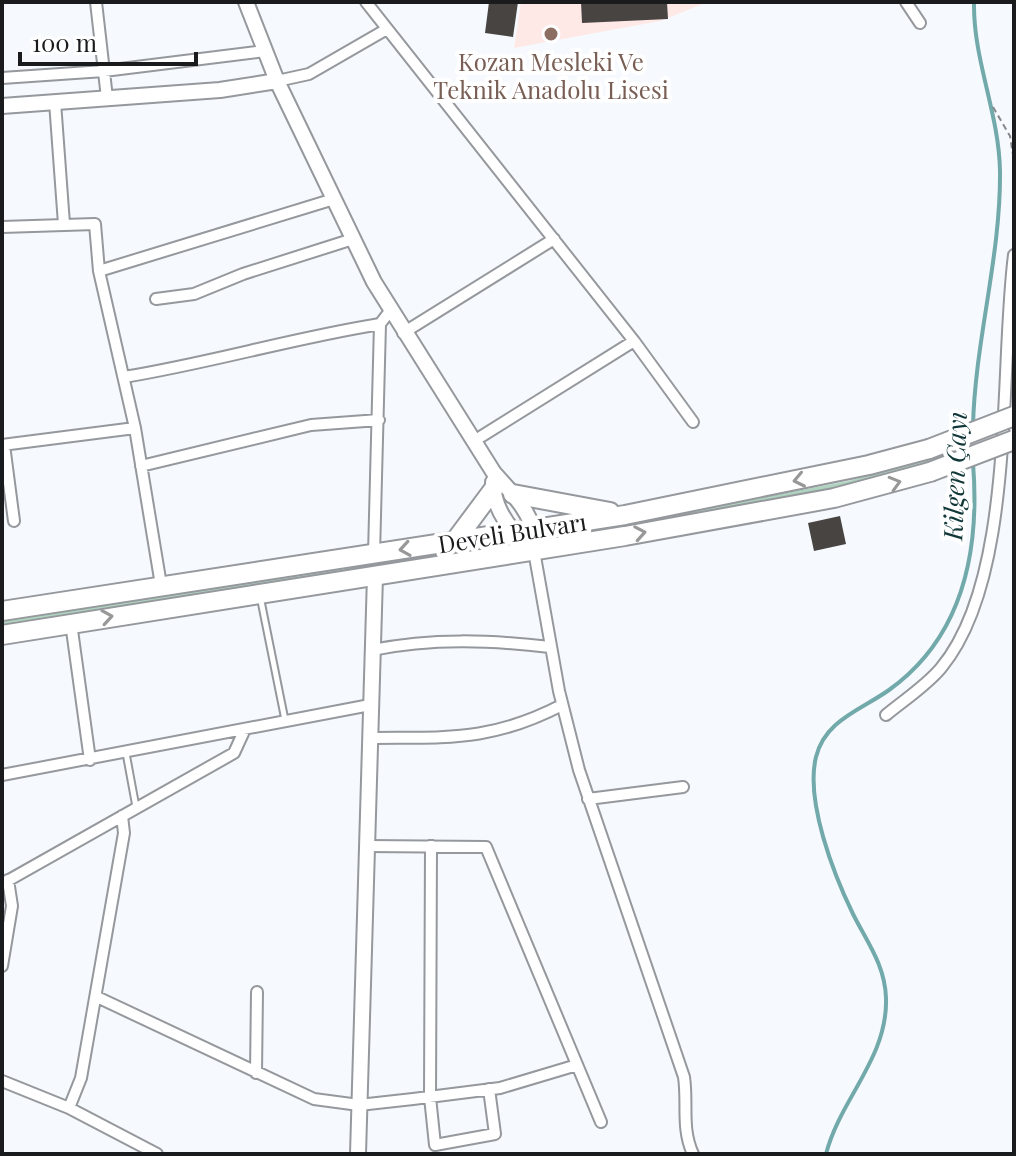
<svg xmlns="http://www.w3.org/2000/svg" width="1016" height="1156" font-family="'Playfair Display',serif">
  <rect width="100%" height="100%" fill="#f6f9fd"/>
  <!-- education -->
  <path fill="#ffe9e6" d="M521,2H708L660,21L514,48Z"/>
  <!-- green -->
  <path fill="#aed3bf" d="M934,457L936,463L865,484L555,541L554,538L848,481Z
    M475,546L340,573L2,628V621Z"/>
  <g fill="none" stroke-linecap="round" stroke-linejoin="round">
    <!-- stream -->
    <path stroke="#72a9aa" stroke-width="4" d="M973,426C975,341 1001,256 1000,171C999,113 973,60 974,2
      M826,1154C840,1099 888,1058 886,998C885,965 867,942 853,914C834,875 805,801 816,757C825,720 861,710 889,690C963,637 980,550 973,463"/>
  </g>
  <!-- building -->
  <path fill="#484442" d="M489,2H518L513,37L485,33Z
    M581,2H667L668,19L582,23Z
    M840,516L846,544L814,551L808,523Z"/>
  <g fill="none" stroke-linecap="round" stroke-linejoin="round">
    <defs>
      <path id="service" d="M260,596L285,720
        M126,753L136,807"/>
      <path id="minor" d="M96,2L107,98
        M366,2L634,341L693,422
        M906,2L920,23
        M2,78L104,71L265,51
        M277,81L309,74L387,29
        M55,102L64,224
        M2,227L95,224L99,271L135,428L161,585
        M99,271L334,199
        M156,299L194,294L243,274L353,239
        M403,333L554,239
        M124,377C210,363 293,338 380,324L390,311
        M474,441L634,341
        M2,445L135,428
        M4,445L14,521
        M141,466L311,425L379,420
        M534,551L559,691L579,770L684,1077C688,1104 681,1128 693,1154
        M374,554L380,324
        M71,623L90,760
        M372,650C432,638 490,640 550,647
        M886,715C904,700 926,686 941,668C1016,578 999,371 1014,255
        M370,738C448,737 490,742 562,705
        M2,775L370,705
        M588,799L683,787
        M367,846L486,847L601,1122
        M431,846L430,1097L435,1145L495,1134L489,1089
        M2,884L234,753L245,729
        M2,966L12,906L8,880
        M97,997L314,1099L359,1105L413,1099L500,1088L577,1065
        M256,1073L257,992
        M2,1081L69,1108L157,1154
        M69,1108L81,1078L124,833L122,816"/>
      <path id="tertiary" d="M246,2L277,81L374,282L494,473C509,490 534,514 534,538
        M2,106L220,90L277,81
        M493,482C493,510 513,534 534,551
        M358,1154L375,576"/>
      <path id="trunk" d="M513,494L610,512
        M455,541L493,490
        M2,611L625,515L869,465L929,449
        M2,635L625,536L834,498L930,472"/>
    </defs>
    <!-- service casing -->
    <use href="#service" stroke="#95989c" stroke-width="9"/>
    <!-- minor casing -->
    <use href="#minor" stroke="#95989c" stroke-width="14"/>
    <!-- tertiary casing -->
    <use href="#tertiary" stroke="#95989c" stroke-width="18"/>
    <!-- trunk casing -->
    <use href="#trunk" stroke="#95989c" stroke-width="22"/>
    <!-- path -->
    <path stroke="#86888b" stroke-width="2" stroke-dasharray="6 4" stroke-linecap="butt" d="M993,107L1010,136L1014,161"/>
    <!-- service -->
    <use href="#service" stroke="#fff" stroke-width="5"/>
    <!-- minor -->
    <use href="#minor" stroke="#fff" stroke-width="10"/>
    <!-- tertiary -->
    <use href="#tertiary" stroke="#fff" stroke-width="14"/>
    <!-- trunk -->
    <use href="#trunk" stroke="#fff" stroke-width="18"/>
    <defs>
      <path id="trunk-bridge" d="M929,449L1014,416
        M930,472L1014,440"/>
    </defs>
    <!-- trunk-bridge casing -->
    <use href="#trunk-bridge" stroke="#95989c" stroke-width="22" stroke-linecap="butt"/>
    <!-- trunk-bridge -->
    <use href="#trunk-bridge" stroke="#fff" stroke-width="18"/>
  </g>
  <!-- one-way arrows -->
  <defs><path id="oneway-chevron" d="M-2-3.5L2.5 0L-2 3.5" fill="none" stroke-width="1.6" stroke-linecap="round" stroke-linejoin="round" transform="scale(2)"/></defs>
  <g stroke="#989899">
    <use href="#oneway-chevron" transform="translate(799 480) rotate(168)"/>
    <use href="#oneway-chevron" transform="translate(895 483) rotate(-16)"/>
    <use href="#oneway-chevron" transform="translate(640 533) rotate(-10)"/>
    <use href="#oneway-chevron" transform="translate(405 549) rotate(171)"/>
    <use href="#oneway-chevron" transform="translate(107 617) rotate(-9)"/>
  </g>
  <!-- markers -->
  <circle fill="#8d6e63" stroke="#fff" stroke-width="3" cx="551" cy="34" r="8"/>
  <g text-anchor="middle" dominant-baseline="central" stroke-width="8" stroke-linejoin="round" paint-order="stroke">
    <!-- education labels -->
    <g font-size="24" fill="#785e54" stroke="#fff">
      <text x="551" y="61">Kozan Mesleki Ve<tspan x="551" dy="28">Teknik Anadolu Lisesi</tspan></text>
    </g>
    <!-- street labels -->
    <g font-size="24" fill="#1a1b1d" stroke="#fff">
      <text transform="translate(512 532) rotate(-9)">Develi Bulvarı</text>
    </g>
    <!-- water labels -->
    <g font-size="26" font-style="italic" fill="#113738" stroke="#fff">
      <text transform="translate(954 476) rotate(-88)">Kilgen Çayı</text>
    </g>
  </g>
  <!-- border -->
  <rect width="1016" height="1156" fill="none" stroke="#1a1b1d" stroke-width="8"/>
  <!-- scale -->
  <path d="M20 52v12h176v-12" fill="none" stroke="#1a1b1d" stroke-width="4"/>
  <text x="32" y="52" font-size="24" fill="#1a1b1d" stroke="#ffffff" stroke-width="6" paint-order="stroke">100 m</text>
</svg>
